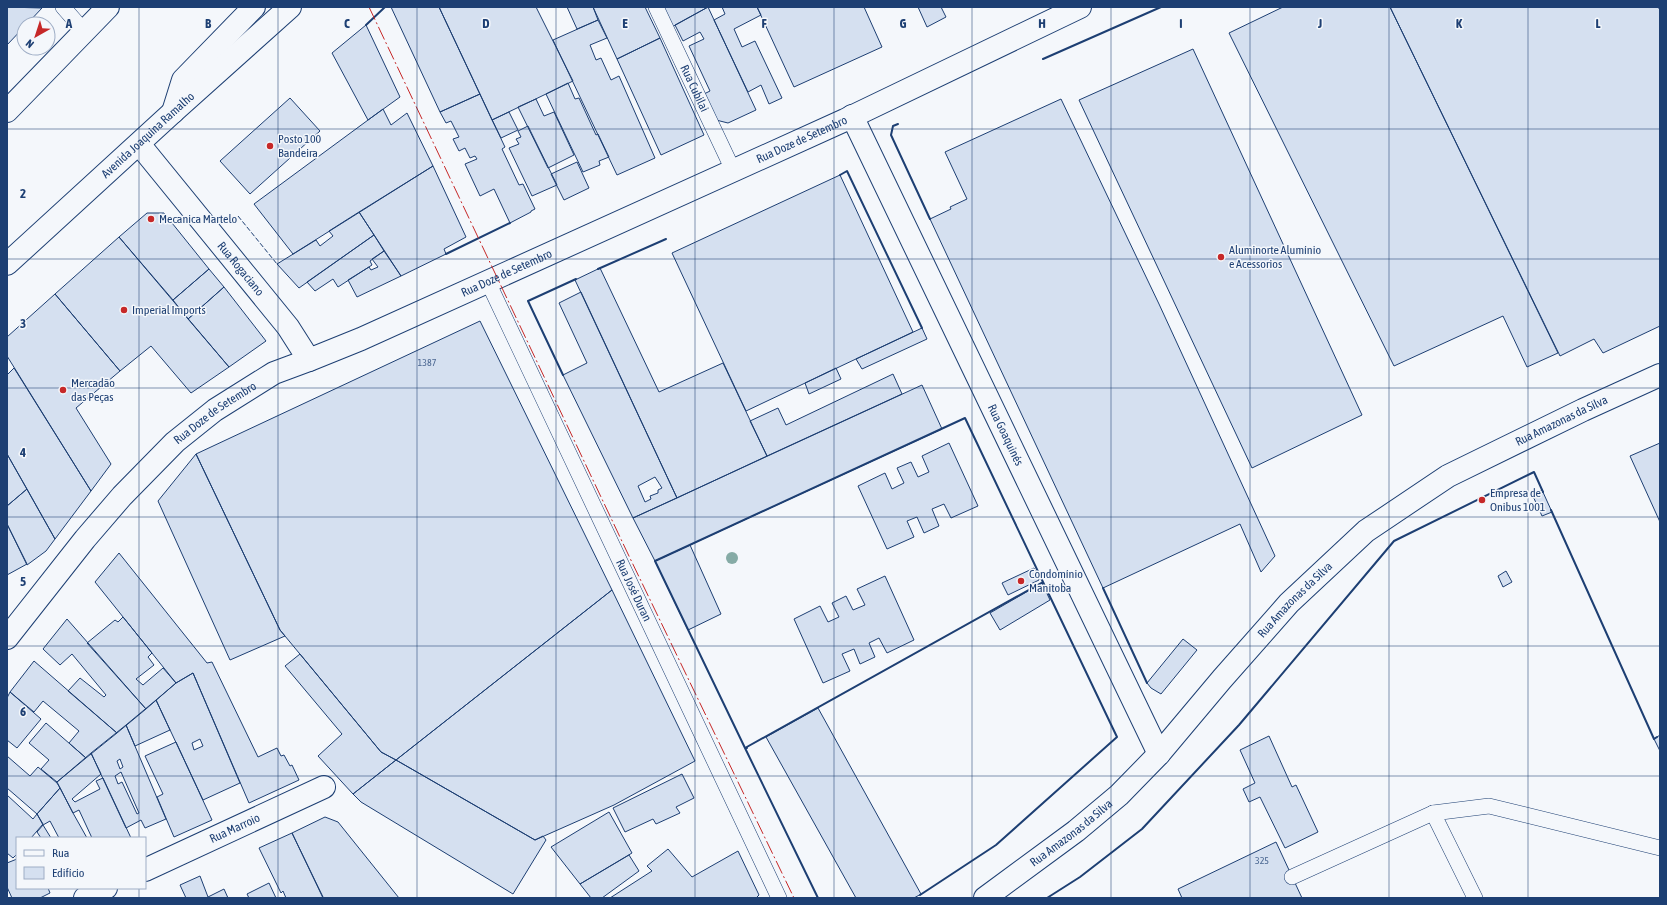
<svg xmlns="http://www.w3.org/2000/svg" width="1667" height="905" font-family="'Asap Condensed',sans-serif">
  <rect width="100%" height="100%" fill="#f4f7fb"/>
  <!-- building -->
  <path fill="#d5e0f0" stroke="#1d3f73" fill-rule="evenodd" d="M7,7L42,8L27,24H24V27L7,45Z
    M391,7H439L480,94L440,112Z
    M439,7H536L573,81L492,120Z
    M567,7H593L598,20L577,29Z
    M593,7H645L660,38L617,59Z
    M662,7H708L672,27Z
    M708,7L756,110L728,123L716,120L704,94L710,91L689,46L704,39L700,32L683,41L675,25Z
    M722,7H757L761,15L734,29L742,47L755,41L782,98L769,104L761,85L748,92L714,20L725,14Z
    M757,7H864L882,47L794,87Z
    M918,7H941L946,17L927,27Z
    M1283,7H1390L1558,353L1527,367L1503,316L1394,366L1229,33Z
    M1390,7H1658L1660,10V326L1603,353L1594,339L1560,356Z
    M598,20L607,38L590,45L596,60L601,58L611,80L619,76L655,158L617,175L553,40Z
    M366,25L400,97L368,120L332,53Z
    M660,38L704,135L661,155L617,59Z
    M1193,49L1362,415L1252,468L1079,100Z
    M568,83L575,99L579,98L596,135L598,134L609,157L599,161L600,165L583,172L546,94Z
    M480,94L504,145L505,147L502,149L519,185L523,184L535,209L531,211V212L510,223L494,189L480,196L465,164L477,159L475,156L470,158L465,148L459,151L453,139L459,137L451,121L446,123L440,112Z
    M290,98L320,131L250,194L220,161Z
    M536,99L544,116L554,112L574,155L548,168L518,107Z
    M1061,99L1159,304L1275,556L1261,572L1240,524L1103,588L930,219L951,209L950,207L967,199L945,152Z
    M383,109L391,125L407,113L433,166L293,254L254,204Z
    M509,112L518,130L501,138L492,120Z
    M528,126L557,185L532,196L509,148L519,144L516,139L521,137L518,131Z
    M577,162L589,188L564,200L551,174Z
    M433,166L466,237L444,249L446,254L401,276L359,212Z
    M840,175L913,332L746,411L672,253Z
    M359,212L374,235L299,288L277,264L316,240L320,246L333,236L329,231Z
    M147,213H164L209,269L173,300L119,237Z
    M374,235L384,251L370,261L372,265L338,287L333,279L315,291L307,282Z
    M119,237L229,367L191,393L151,346L120,371L55,294Z
    M384,251L401,276L357,297L348,280L369,267L371,270L378,267L372,259Z
    M600,268L659,392L723,363L767,456L677,498L575,280Z
    M209,269L224,287L188,319L173,300Z
    M224,287L266,341L229,367L188,319Z
    M581,292L677,498L633,518L563,375L587,363L559,303ZM655,477L662,488L658,490V493L650,496L651,499L645,502L638,486Z
    M55,294L120,371L76,408L111,464L91,491L7,356V337Z
    M480,321L612,590L396,760L381,752L280,630L196,454Z
    M922,328L927,339L862,369L856,359Z
    M14,368L91,491L55,539L7,454V375Z
    M836,368L841,379L809,394L805,383Z
    M893,374L902,394L767,456L750,421L778,408L786,425Z
    M922,385L942,429L655,561L633,518Z
    M949,443L978,506L951,518L944,504L932,509L939,526L924,533L917,517L907,521L914,537L887,549L858,486L885,473L892,489L904,483L897,468L911,462L918,477L929,472L922,456Z
    M1660,443V522L1630,456Z
    M7,454L27,489L7,506Z
    M196,454L280,630L285,636L230,660L158,501Z
    M27,489L55,539L46,551L27,565L7,524V506Z
    M1542,490L1552,512L1542,516L1532,494Z
    M7,524L27,564L7,575Z
    M690,545L721,614L688,630L655,561Z
    M119,553L207,663L212,662L258,757L277,748L281,756L284,755L290,766L292,765L299,780L249,803L193,673L176,683L95,582Z
    M1034,568L1039,580L1008,595L1002,583Z
    M1506,571L1512,582L1503,587L1498,576Z
    M885,576L914,640L887,653L879,638L869,643L875,657L860,664L854,649L842,654L850,671L823,683L794,619L820,606L828,622L839,617L832,603L846,596L853,610L865,605L857,589Z
    M1042,583L1050,600L1000,630L990,613Z
    M612,590L695,761L614,805L535,840L396,760Z
    M123,617L152,653L148,657L154,665L136,679L143,685L163,668L176,683L146,709L87,643L115,620L118,622Z
    M67,619L146,709L117,733L68,691L80,678L104,697L106,695L72,654L60,665L43,649Z
    M1183,639L1197,650L1161,694L1151,688L1147,683Z
    M300,654L381,752L396,760L353,794L318,756L342,734L285,666Z
    M34,661L117,733L86,758L69,743L79,731L43,701L34,712L10,692Z
    M193,673L240,783L203,800L156,700L176,683ZM200,739L203,746L194,750L192,743Z
    M10,692L41,719L17,748L7,740V698Z
    M156,700L170,730L135,746L126,725Z
    M818,708L921,894L914,898H856L766,737Z
    M46,723L86,758L57,782L41,769L49,760L29,743Z
    M126,725L166,819L145,828L141,820L126,828L91,753ZM120,759L123,767L120,769L117,761ZM121,772L139,813L137,814L122,782L118,784L115,776Z
    M1660,735V751L1654,739Z
    M1269,736L1292,787L1296,785L1318,832L1285,848L1260,797L1249,802L1243,789L1255,783L1240,750Z
    M176,742L212,820L174,837L157,797L163,794L145,756Z
    M91,753L101,774L72,799L75,802L100,789L96,781L103,778L131,838H92L79,810L73,813L57,782Z
    M7,756L30,776L38,767L57,783L60,788L37,814L7,788Z
    M396,760L535,840L543,836L546,840L513,894L361,802L353,794Z
    M682,774L694,798L676,807L680,813L656,824L653,819L625,832L613,808Z
    M60,788L73,813L87,838H59L50,821L43,825L37,814Z
    M7,795L33,819L37,814L43,824L31,838H17V854L13,858L7,853Z
    M609,812L632,853L580,884L551,847Z
    M325,817L338,822L399,898H323L292,833Z
    M43,825L51,838H41L37,832Z
    M292,833L323,897L320,898H286L283,891L281,893L259,848Z
    M1276,842L1302,898H1182L1178,889Z
    M668,849L692,877L738,851L759,895L756,898H610L652,871L647,866Z
    M629,855L639,871L602,898H591L580,884Z
    M17,859V888H48L50,893L40,898H12L7,887V863Z
    M200,876L208,897L224,889L228,898H186L180,885Z
    M269,883L276,898H249L247,894Z"/>
  <g fill="none" stroke-linecap="round" stroke-linejoin="round">
    <defs>
      <g id="lane">
        <path d="M63,7L84,31"/>
        <path id="s1" d="M656,7L733,170"/>
        <path id="s2" d="M488,282L779,898"/>
        <path d="M1433,813L1475,898"/>
        <path d="M1292,877L1433,813L1489,806L1660,848"/>
      </g>
      <g id="street">
        <path id="s3" d="M7,638L85,539L122,496L175,442L215,410L274,373L309,360"/>
        <path id="s4" d="M145,870L324,787"/>
        <path d="M85,898L106,888"/>
      </g>
      <g id="secondary">
        <path d="M7,111L108,7"/>
        <path d="M173,112L183,80L254,7"/>
        <path id="s5" d="M852,116L1159,754"/>
        <path id="s6" d="M139,144L288,327L309,360L361,339L845,120L1080,7"/>
        <path id="s7" d="M7,264L173,112L290,7"/>
        <path id="s8" d="M985,898L1076,831L1119,795L1159,754L1222,679L1289,603L1366,531L1448,476L1583,410L1660,375"/>
      </g>
    </defs>
    <!-- lane casing -->
    <use href="#lane" stroke="#1d3f73" stroke-width="16"/>
    <!-- street casing -->
    <use href="#street" stroke="#1d3f73" stroke-width="24"/>
    <!-- secondary casing -->
    <use href="#secondary" stroke="#1d3f73" stroke-width="24"/>
    <!-- lane -->
    <use href="#lane" stroke="#f4f7fb" stroke-width="15"/>
    <!-- street -->
    <use href="#street" stroke="#f4f7fb" stroke-width="22"/>
    <!-- secondary -->
    <use href="#secondary" stroke="#f4f7fb" stroke-width="22"/>
    <!-- fence -->
    <path stroke="#1d3f73" stroke-width="1" stroke-dasharray="5 2" stroke-linecap="butt" d="M238,216L277,264"/>
    <!-- wall -->
    <path stroke="#1d3f73" stroke-width="2" d="M366,25L385,7
      M1043,59L1161,7
      M898,124L893,126L891,135L930,219
      M840,175L847,171L922,328
      M446,254L510,223
      M598,269L666,239
      M563,375L528,301L576,279
      M965,418L1043,582L745,748L655,561Z
      M1551,510L1654,739L1657,737
      M1103,588L1147,683
      M747,748H745L818,898
      M920,895L996,845L1117,737L1043,582L1042,583
      M1047,898L1080,877L1142,829L1239,725L1394,541L1534,472L1543,492"/>
    <!-- power -->
    <path stroke="#c62828" stroke-width="1" stroke-dasharray="14 3 2 3" stroke-linecap="butt" d="M369,7L628,554L794,898"/>
  </g>
  <!-- trees -->
  <circle fill="#86aba6" cx="732" cy="558" r="6"/>
  <!-- grid -->
  <path fill="none" stroke="#1d3f73" stroke-width="1" stroke-opacity="0.55" d="M139,7V838M278,7V898M417,7V898M556,7V898M695,7V898M834,7V898M972,7V898M1111,7V898M1250,7V898M1389,7V898M1528,7V898M7,129H1660M7,259H1660M7,388H1660M7,517H1660M7,646H1660M7,776H1660M139,888V898"/>
  <!-- markers -->
  <g fill="#c62828" stroke="#f4f7fb" stroke-width="1.5">
    <circle cx="270" cy="146" r="4"/>
    <circle cx="151" cy="219" r="4"/>
    <circle cx="1221" cy="257" r="4"/>
    <circle cx="124" cy="310" r="4"/>
    <circle cx="63" cy="390" r="4"/>
    <circle cx="1482" cy="500" r="4"/>
    <circle cx="1021" cy="581" r="4"/>
  </g>
  <g text-anchor="middle" dominant-baseline="central" stroke-width="3" stroke-linejoin="round" paint-order="stroke">
    <!-- number labels -->
    <g font-size="10" fill="#4b6792">
      <text x="427" y="362">1387</text>
      <text x="1262" y="860">325</text>
    </g>
    <!-- street labels -->
    <g font-size="12" fill="#1d3f73" stroke="#f4f7fb">
      <text stroke="none"><textPath href="#s1" startOffset="90">Rua Cubilai</textPath></text>
      <text stroke="none"><textPath href="#s7" startOffset="191">Avenida Joaquina Ramalho</textPath></text>
      <text stroke="none"><textPath href="#s6" startOffset="815">Rua Doze de Setembro</textPath></text>
      <text stroke="none"><textPath href="#s6" startOffset="161">Rua Rogaciano</textPath></text>
      <text stroke="none"><textPath href="#s6" startOffset="491">Rua Doze de Setembro</textPath></text>
      <text stroke="none"><textPath href="#s3" startOffset="308">Rua Doze de Setembro</textPath></text>
      <text stroke="none"><textPath href="#s8" startOffset="756">Rua Amazonas da Silva</textPath></text>
      <text stroke="none"><textPath href="#s5" startOffset="354">Rua Goaquinés</textPath></text>
      <text stroke="none"><textPath href="#s2" startOffset="341">Rua José Duran</textPath></text>
      <text stroke="none"><textPath href="#s8" startOffset="432">Rua Amazonas da Silva</textPath></text>
      <text stroke="none"><textPath href="#s4" startOffset="99">Rua Marroio</textPath></text>
      <text stroke="none"><textPath href="#s8" startOffset="108">Rua Amazonas da Silva</textPath></text>
    </g>
    <!-- poi labels -->
    <g font-size="12" fill="#1d3f73" stroke="#f4f7fb" text-anchor="start">
      <text x="278" y="139">Posto 100<tspan x="278" dy="14">Bandeira</tspan></text>
      <text x="159" y="219">Mecanica Martelo</text>
      <text x="1229" y="250">Aluminorte Alumínio<tspan x="1229" dy="14">e Acessorios</tspan></text>
      <text x="132" y="310">Imperial Imports</text>
      <text x="71" y="383">Mercadão<tspan x="71" dy="14">das Peças</tspan></text>
      <text x="1490" y="493">Empresa de<tspan x="1490" dy="14">Onibus 1001</tspan></text>
      <text x="1029" y="574">Condomínio<tspan x="1029" dy="14">Manitoba</tspan></text>
    </g>
  </g>
  <g font-size="13" text-anchor="middle" font-weight="bold" fill="#1d3f73" stroke="#f4f7fb" stroke-width="3" stroke-linejoin="round" paint-order="stroke">
    <text x="69" y="28">A</text>
    <text x="208" y="28">B</text>
    <text x="347" y="28">C</text>
    <text x="486" y="28">D</text>
    <text x="625" y="28">E</text>
    <text x="764" y="28">F</text>
    <text x="903" y="28">G</text>
    <text x="1042" y="28">H</text>
    <text x="1181" y="28">I</text>
    <text x="1320" y="28">J</text>
    <text x="1459" y="28">K</text>
    <text x="1598" y="28">L</text>
    <text x="23" y="198">2</text>
    <text x="23" y="328">3</text>
    <text x="23" y="457">4</text>
    <text x="23" y="586">5</text>
    <text x="23" y="716">6</text>
  </g>
  <!-- border -->
  <rect width="1667" height="905" fill="none" stroke="#1d3f73" stroke-width="16"/>
  <!-- legend -->
  <rect x="16" y="837" width="130" height="52" fill="#f4f7fb" stroke="#9eadc5"/>
  <rect x="24" y="850" width="20" height="6" fill="#f4f7fb" stroke="#9eadc5"/>
  <text x="52" y="857" font-size="12" fill="#1d3f73">Rua</text>
  <rect x="24" y="867" width="20" height="12" fill="#d5e0f0" stroke="#9eadc5"/>
  <text x="52" y="877" font-size="12" fill="#1d3f73">Edifício</text>
  <!-- north arrow -->
  <g transform="translate(36 36) rotate(219)"><circle r="19" fill="#f4f7fb" stroke="#9eadc5"/>
  <path d="M0-3L7 15L0 10L-7 15Z" fill="#c62828"/>
  <text y="-6" font-size="11" font-weight="bold" text-anchor="middle" fill="#1d3f73">N</text>
  </g>
</svg>
